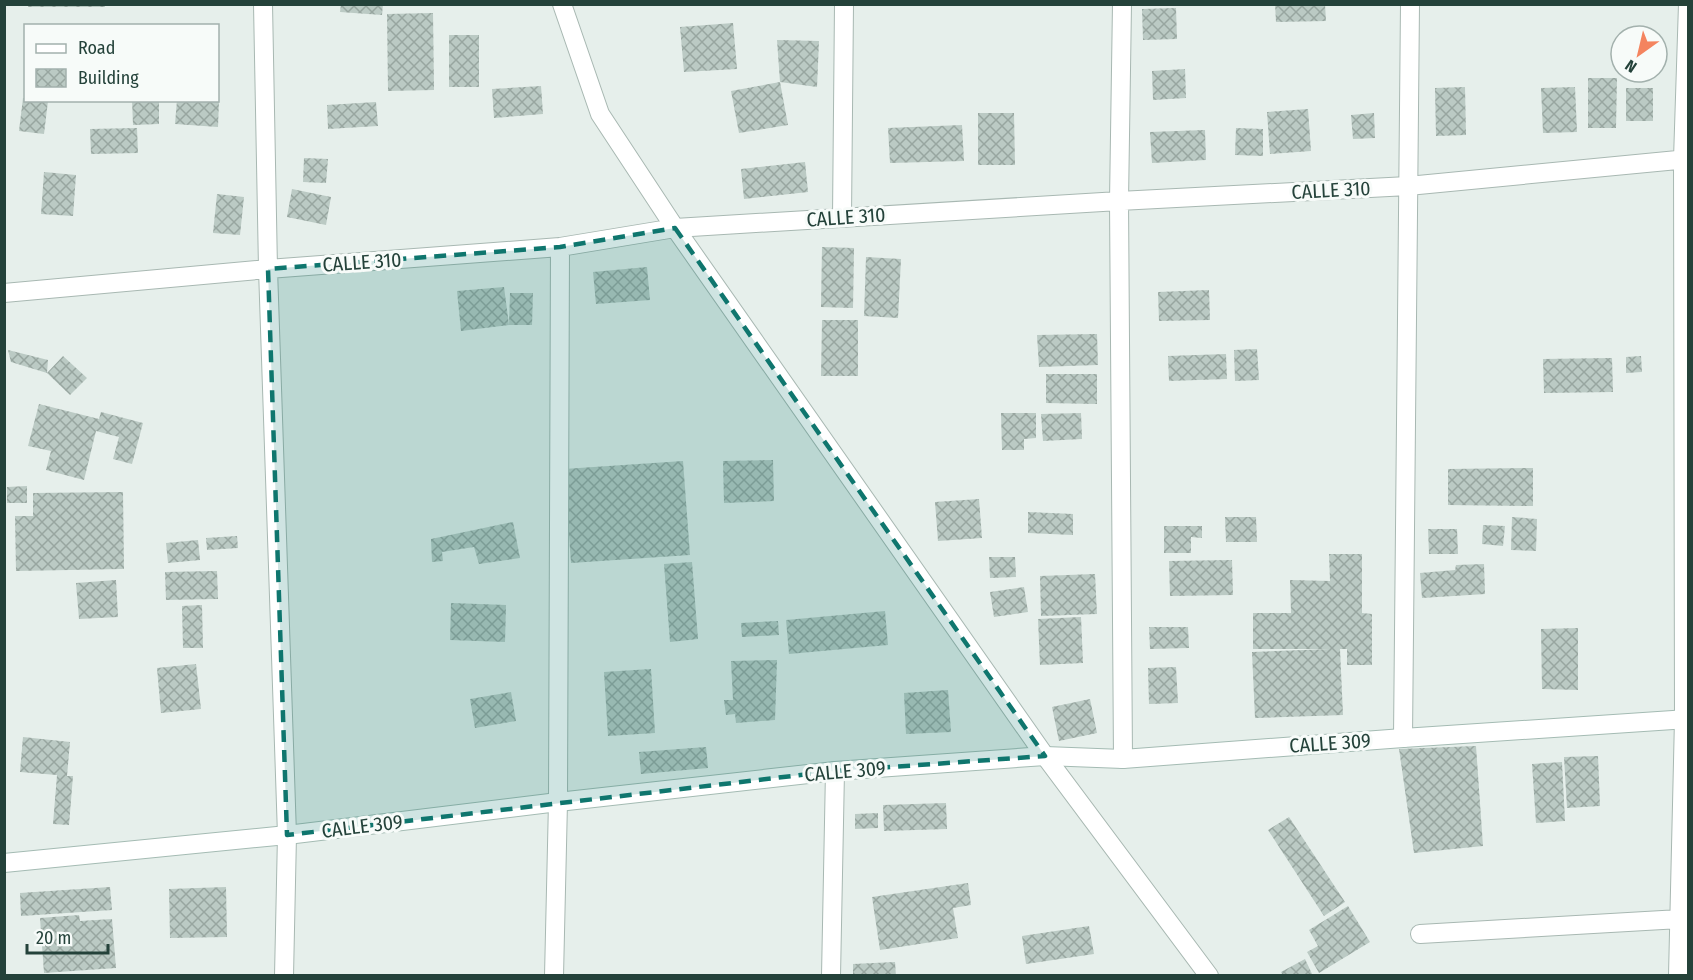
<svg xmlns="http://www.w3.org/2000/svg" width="1693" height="980" font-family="'Fira Sans Condensed',sans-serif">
  <defs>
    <pattern id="building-cross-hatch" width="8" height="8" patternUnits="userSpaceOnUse" patternTransform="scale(1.5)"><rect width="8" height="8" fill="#bbcac4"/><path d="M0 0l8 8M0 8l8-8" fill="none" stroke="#98a6a0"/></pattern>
  </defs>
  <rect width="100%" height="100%" fill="#e6efeb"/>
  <!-- building -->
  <path fill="url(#building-cross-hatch)" d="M28,4H105V7H28Z
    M341,4H383L382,15L340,12Z
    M1275,4H1325L1326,21L1276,22Z
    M1176,8L1177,39L1143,40L1142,9Z
    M433,13L434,90L388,91L387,14Z
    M733,23L737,69L684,72L680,27Z
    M449,35H479V87H449Z
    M777,40L819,41L817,87L780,82Z
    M1185,69L1186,98L1153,100L1152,71Z
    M1588,78H1617L1616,128H1588Z
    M780,82L788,125L739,133L731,91Z
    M541,86L543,114L494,118L492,89Z
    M1465,87L1466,135L1436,136L1435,88Z
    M1575,87L1577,132L1543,133L1541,88Z
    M1626,88H1653V121H1626Z
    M23,98H26V100L48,101L44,134L19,131Z
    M132,100H159V124L133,125Z
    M177,100L219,101L218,127L175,124Z
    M376,102L378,126L328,129L327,105Z
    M1308,109L1311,151L1270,154L1267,112Z
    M978,113H1014L1015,165H978Z
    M1374,113L1375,138L1353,139L1351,115Z
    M962,125L964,161L890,163L888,128Z
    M137,128L138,153L91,154L90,129Z
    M1236,128L1263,129V156L1235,155Z
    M1205,130L1206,160L1152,163L1150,132Z
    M304,158L328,159L326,183L303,182Z
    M805,162L808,192L744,199L741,169Z
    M44,172L76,175L73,216L41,214Z
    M292,189L331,197L326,225L287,217Z
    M217,194L244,197L240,235L213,233Z
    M822,247L854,248L853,308L821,307Z
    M866,257L901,259L898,318L864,316Z
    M647,267L650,300L596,304L593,272Z
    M504,287L509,325L461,331L457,291Z
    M1209,290L1210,320L1159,321L1158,292Z
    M510,293H533L532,325H509Z
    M822,320H858V376H821Z
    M1097,334L1098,365L1039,367L1037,335Z
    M1257,349L1259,380L1235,381L1234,350Z
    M8,350L48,360L47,373L63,356L87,378L70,395L47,373L11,362Z
    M1226,354L1227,379L1169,381L1168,356Z
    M1641,356L1642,372L1626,373V357Z
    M1612,358L1613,392L1544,393L1543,359Z
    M1046,374H1097V404L1046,403Z
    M39,404L99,419L101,412L143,423L132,464L113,459L119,437L96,431L84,480L46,470L51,451L28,446Z
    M1001,413H1036V438L1024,439V450H1002Z
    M1081,413L1082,439L1043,441L1041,414Z
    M773,460L774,501L724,503L723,461Z
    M683,461L690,555L571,563L564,469Z
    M1533,468V506L1448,505V469Z
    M27,486V503H7V487Z
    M123,492L124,569L16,571L15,516H33V493Z
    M979,499L982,538L938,541L935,502Z
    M1028,512L1073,514V535L1028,533Z
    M1225,517H1256L1257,542H1226Z
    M1512,517L1537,519L1536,551L1511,550Z
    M513,522L520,558L479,564L474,547L442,552L443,561L432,562L431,539Z
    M1483,525L1505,526L1503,546L1482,544Z
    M1164,526H1202V538L1191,537V553H1164Z
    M1428,529H1457L1458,554H1429Z
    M237,536L238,548L207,550L206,538Z
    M198,540L200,560L168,563L166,543Z
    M1329,554H1362V613L1372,614V665H1347V649H1340L1343,715L1255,718L1252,652L1330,649H1253V613H1291L1290,580L1330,581Z
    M989,557H1015L1016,577L990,578Z
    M1232,560L1233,595L1170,596L1169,561Z
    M692,562L698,639L670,642L664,564Z
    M1484,564L1485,594L1422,598L1420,573L1455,570L1456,565Z
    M217,571L218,599L166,600L165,572Z
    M1095,574L1097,614L1041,616L1040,576Z
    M116,580L118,617L79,619L76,583Z
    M1024,587L1028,612L994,617L990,592Z
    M451,603L506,605L505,642L450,640Z
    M202,605L203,648H183L182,606Z
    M885,611L888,645L789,654L786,620Z
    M1081,617L1083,663L1040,665L1038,619Z
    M778,621L779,635L742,637L741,623Z
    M1149,627H1188L1189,648L1150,649Z
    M1578,628V690L1542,689L1541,629Z
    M777,660L775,720L736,723L735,714L726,715L724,700H733L731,661Z
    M196,664L201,709L161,713L157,668Z
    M1176,667L1178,703L1149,704L1148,668Z
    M651,669L655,733L608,736L604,672Z
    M948,690L951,732L906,734L904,693Z
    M511,692L516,721L475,728L470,699Z
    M1090,699L1097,733L1059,741L1052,707Z
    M23,737L70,742L67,776H73L69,825L53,824L57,775L20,772Z
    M1476,746L1483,846L1414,853L1399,749Z
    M706,747L708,768L641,774L639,752Z
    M1598,756L1600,806L1567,808L1564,757Z
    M1562,762L1565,821L1536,823L1532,764Z
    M946,803L947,829L884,831L883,805Z
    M878,813V828L855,829V814Z
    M1289,817L1345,902L1324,916L1268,830Z
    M968,883L971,905L953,908L958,938L880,950L872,897Z
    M110,887L112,910L21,916L20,893Z
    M226,887L227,937L170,938L169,889Z
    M1348,906L1370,942L1319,973L1307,952L1318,946L1309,930Z
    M79,915L80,921L112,919L116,968L44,973L40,918Z
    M1089,926L1094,954L1026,964L1022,936Z
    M1305,959L1313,976H1283L1281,972Z
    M895,962L896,976H853V964Z"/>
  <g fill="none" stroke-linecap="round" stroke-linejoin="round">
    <defs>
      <path id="street" d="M263,4L268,269L287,835L284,976
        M562,4L600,114L675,228L1045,756L1209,976
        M1122,4L1119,201L1123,759
        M842,217L844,4
        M4,293L268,269L560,247L675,228L1119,201L1408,186L1688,159
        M1403,738L1410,4
        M1420,934L1680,919
        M554,976L558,802L560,247
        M831,976L835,771
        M1678,976L1684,719L1683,159L1688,4"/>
      <path id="secondary" d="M4,863L287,835L558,802L835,771L1045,756L1123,759L1403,738L1688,719"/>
    </defs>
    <!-- street casing -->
    <use href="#street" stroke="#a8b8b2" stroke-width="20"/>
    <!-- secondary casing -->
    <use href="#secondary" stroke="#a4bbb3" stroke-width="20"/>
    <!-- street -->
    <use href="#street" stroke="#fff" stroke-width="18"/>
    <!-- secondary -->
    <use href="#secondary" stroke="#fff" stroke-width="18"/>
  </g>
  <!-- marked area -->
  <path fill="#0f766e" fill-opacity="0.2" stroke="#0f766e" stroke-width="4.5" stroke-dasharray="12 8" stroke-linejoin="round" d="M675,228L1045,756L835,771L287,835L268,269L560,247Z"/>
  <g text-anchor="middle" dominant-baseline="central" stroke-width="6" stroke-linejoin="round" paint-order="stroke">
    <!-- street labels -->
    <g font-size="20" fill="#24423a" stroke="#f7fbf9">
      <text transform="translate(1331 190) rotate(-3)">CALLE 310</text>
      <text transform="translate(846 217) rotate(-4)">CALLE 310</text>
      <text transform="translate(362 262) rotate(-4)">CALLE 310</text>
      <text transform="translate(1330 743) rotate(-4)">CALLE 309</text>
      <text transform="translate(845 771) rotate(-5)">CALLE 309</text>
      <text transform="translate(362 826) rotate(-7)">CALLE 309</text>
    </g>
  </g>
  <!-- border -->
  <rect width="1693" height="980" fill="none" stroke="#24423a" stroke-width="12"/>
  <!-- legend -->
  <rect x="24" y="24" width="195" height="78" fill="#f7fbf9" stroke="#a3b1ad" stroke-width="1.5"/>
  <rect x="36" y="44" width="30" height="9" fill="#ffffff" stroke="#a3b1ad" stroke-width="1.5"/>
  <text x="78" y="54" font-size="18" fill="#24423a">Road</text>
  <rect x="36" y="69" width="30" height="18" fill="url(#building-cross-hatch)" stroke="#a3b1ad" stroke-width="1.5"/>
  <text x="78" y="84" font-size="18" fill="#24423a">Building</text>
  <!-- north arrow -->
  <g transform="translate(1639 54) rotate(214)"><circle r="28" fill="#f7fbf9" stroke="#a3b1ad" stroke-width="1.5"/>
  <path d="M0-4.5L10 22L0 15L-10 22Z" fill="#f4845f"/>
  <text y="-9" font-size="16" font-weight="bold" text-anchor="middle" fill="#24423a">N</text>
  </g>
  <!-- scale -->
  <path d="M27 944v9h81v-9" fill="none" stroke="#24423a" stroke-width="3"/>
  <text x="36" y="944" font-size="18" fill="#24423a" stroke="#f7fbf9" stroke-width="4.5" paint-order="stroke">20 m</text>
</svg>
